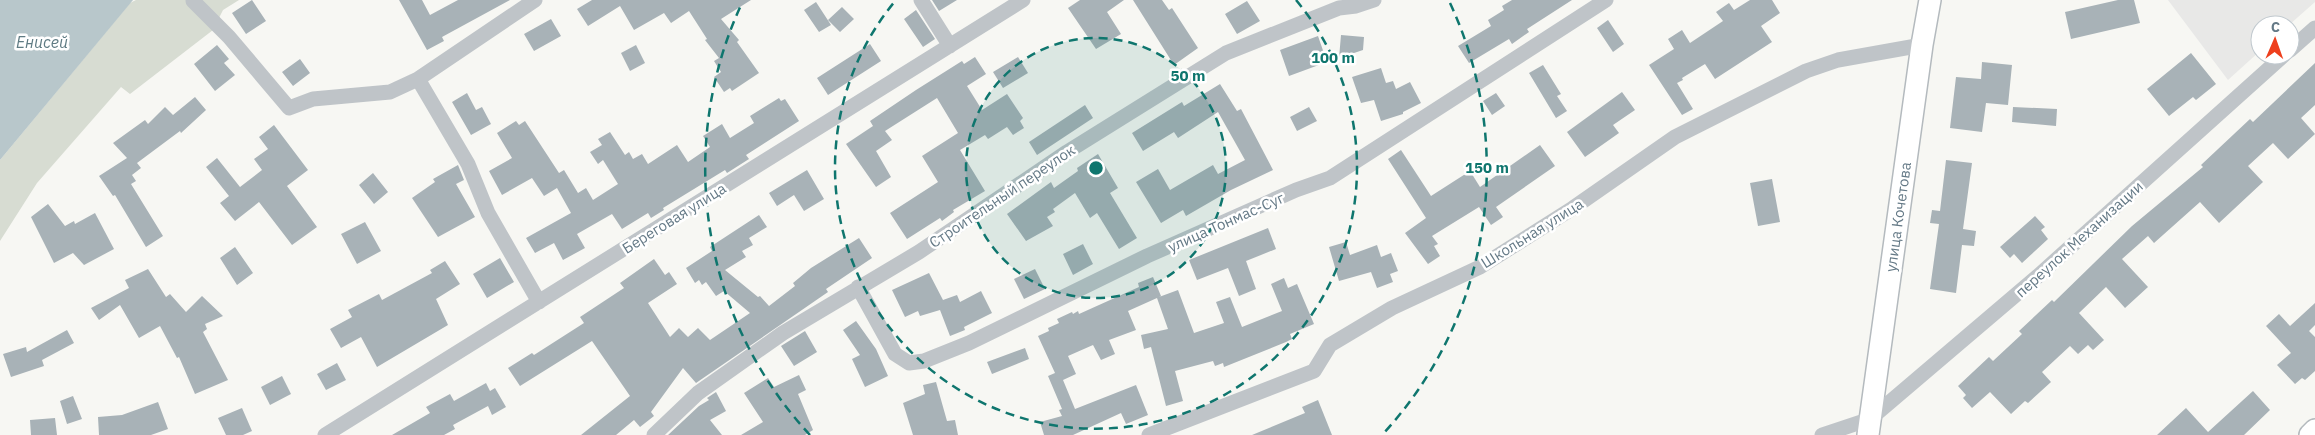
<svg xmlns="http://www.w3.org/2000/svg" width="2315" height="435" font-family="'IBM Plex Sans',sans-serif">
  <rect width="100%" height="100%" fill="#f7f7f3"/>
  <!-- built -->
  <path fill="#e8e8e7" d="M2168,0H2315V2L2289,25H2260V51L2228,80Z"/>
  <!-- green -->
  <path fill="#d7dcd2" d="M136,0H239L223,10L213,30L130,94L121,87L37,183L0,241V160L130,3Z"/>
  <!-- water -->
  <path fill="#b8c7cb" d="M0,0H133L0,160Z"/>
  <!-- building -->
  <path fill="#a8b2b7" d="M252,0L266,21L246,34L232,13Z
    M399,0H422L430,15L458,0H510L442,37L444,41L427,50Z
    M592,0H751L721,19L739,40L737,42L759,73L732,91L730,88L724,92L714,77L721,72L714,61L719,58L705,40L707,39L689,11L671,23L664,13L634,30L620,6L588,26L577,9Z
    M932,0H957L939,11Z
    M1080,0H1124L1107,12L1121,34L1096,49L1068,8Z
    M1133,0H1162L1169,10L1172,8L1198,48L1174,65Z
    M1512,0H1572L1527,29L1529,32L1512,44L1509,39L1469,63L1458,46L1491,26L1488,20L1504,10L1502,6Z
    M1750,0H1772L1780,13L1761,26L1772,42L1715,79L1705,64L1682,78L1683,80L1677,83L1693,109L1682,115L1649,65L1674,49L1668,39L1682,30L1690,43L1723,21L1716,12L1729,3L1734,10Z
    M2118,0H2134L2140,23L2071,39L2065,12Z
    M1247,1L1260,21L1237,34L1225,14Z
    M816,2L831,25L819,32L804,10Z
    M842,7L854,19L840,32L828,20Z
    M916,10L935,39L923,47L904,19Z
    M551,19L561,36L534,51L524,34Z
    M1608,20L1624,44L1613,52L1597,28Z
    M1341,35L1364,37L1363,50L1339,58Z
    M1318,36L1327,62L1289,76L1280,50Z
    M870,44L881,61L828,95L817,78Z
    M217,45L229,59L224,63L235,75L215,91L194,64Z
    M636,45L645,63L630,71L621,53Z
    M2191,53L2216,84L2196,100L2193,97L2169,116L2147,89Z
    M975,57L986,74L967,86L982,110L1007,94L1023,118L1020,121L1024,128L1013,135L1007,127L988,139L985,135L960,150L985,191L953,210L954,212L942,221L940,218L907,239L890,213L938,182L922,156L958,133L937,98L885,131L892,140L876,151L891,177L876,187L846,144L873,126L870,121L916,90L962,61L964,64Z
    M1018,57L1028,73L1003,88L993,72Z
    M300,59L310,73L293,86L282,72Z
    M1982,62L2012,65L2008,105L1986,103L1982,132L1950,128L1956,77L1981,79Z
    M2315,63V105L2301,118L2315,134L2288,159L2273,143L2248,166L2263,182L2219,223L2200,202L2154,243L2148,236L2122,259L2148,287L2125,308L2106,287L2079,313L2104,340L2093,350L2088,345L2078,354L2070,346L2042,372L2051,382L2028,403L2025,401L2011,414L1990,392L1972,408L1963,398L1966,395L1958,386L1989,357L1993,361L2022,334L2019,331L2052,300L2054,302L2132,226L2203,167L2201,165L2250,119L2253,122Z
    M1543,65L1561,94L1557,96L1567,111L1556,118L1529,73Z
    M1381,68L1386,83L1393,81L1396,89L1410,82L1421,103L1403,112V114L1381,121L1374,100L1361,103L1352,77Z
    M1220,84L1237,111L1241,109L1273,170L1231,190L1186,216L1183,210L1161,223L1136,182L1158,169L1170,190L1213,165L1218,174L1245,160L1218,112L1178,138L1174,132L1143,151L1132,133L1182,102L1184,106Z
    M1622,92L1635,110L1613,125L1619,133L1585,157L1567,132Z
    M467,93L476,110L482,107L491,124L471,135L452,102Z
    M1496,93L1505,106L1492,115L1483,101Z
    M195,97L206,110L181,133L180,131L137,163L141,168L132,175L136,181L131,184L163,236L146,247L115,195L113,196L99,176L127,158L113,143L145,120L148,124L165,107L173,115Z
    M779,98L781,101L785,99L799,121L746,155L749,159L727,173L725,170L663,208L664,210L651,218L648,213L622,229L612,214L577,234L585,248L563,260L554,243L535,253L526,238L571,213L557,188L544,196L532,178L502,195L489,171L512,158L497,133L516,121L519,125L525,121L559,173L564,170L578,193L586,188L593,200L618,184L603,160L598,164L590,152L602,145L598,139L610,132L625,155L629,152L633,159L642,154L648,164L677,145L688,162L710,147L703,136L722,124L730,138L754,123L750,116Z
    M1085,105L1093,118L1037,155L1029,142Z
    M1309,107L1317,121L1297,131L1290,117Z
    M2013,107L2057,109L2056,126L2012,122Z
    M274,125L308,170L287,186L317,227L292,245L259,202L235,221L220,203L229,196L206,167L217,158L240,187L262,170L254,159L268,149L259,137Z
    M1540,145L1555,166L1496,207L1503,217L1491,225L1479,207L1432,236L1438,244L1434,246L1440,256L1428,264L1405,233L1426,218L1388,159L1401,150L1431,196L1470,171L1480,187Z
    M1098,154L1118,188L1110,193L1137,238L1119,249L1097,213L1090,218L1075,193L1053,209L1055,212L1047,217L1053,226L1026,241L1007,214L1051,182L1054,188L1078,171L1077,168Z
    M1946,160L1972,163L1963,229L1976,231L1974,246L1962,245L1956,293L1930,289L1939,224L1930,223L1932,210L1940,211Z
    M458,165L464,180L456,184L475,217L438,237L412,198L435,182L433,179Z
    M807,170L824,199L804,211L794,195L777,206L769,193Z
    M373,173L388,192L374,204L359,185Z
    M1772,179L1780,222L1758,226L1750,183Z
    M48,204L65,226L74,221L75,224L95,213L114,249L84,265L73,253L54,263L31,217Z
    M759,215L767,227L749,238L753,245L742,251L746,257L725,270L758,297L760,296L769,306L795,286L793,283L811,268L859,238L872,258L826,289L828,292L799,312L696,383L683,368L651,412L654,416L640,427L634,420L616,435H581L630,396L592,341L520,386L508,368L532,353L534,355L584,323L580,317L624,288L620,283L654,259L665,275L669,272L677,284L648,303L670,337L679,328L688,337L698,328L710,340L750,313L724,291L716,296L706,282L702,285L699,280L695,283L686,268L712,251L710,247Z
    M2035,216L2045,227L2041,230L2048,239L2022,263L2014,254L2010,258L2000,247Z
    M365,222L381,251L357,264L341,234Z
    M1268,228L1276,249L1246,261L1256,289L1239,296L1228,268L1197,280L1189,260Z
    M1346,242L1350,255L1377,245L1381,257L1391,253L1398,271L1390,274L1393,282L1377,288L1371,272L1339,281L1329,247Z
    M1083,244L1093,264L1073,275L1063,254Z
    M235,247L253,273L237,285L220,258Z
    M500,258L514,282L487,298L473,274Z
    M445,261L460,284L436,299L448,325L377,367L361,337L341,348L330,329L352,317L348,310L379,294L382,300L432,273L430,270Z
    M148,269L166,297L170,294L186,312L202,296L223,316L205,324L207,329L203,332L228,380L195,394L179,357L177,358L160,326L139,338L120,305L99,320L91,308L129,288L125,280Z
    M1035,269L1045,289L1024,299L1014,279Z
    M929,273L943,300L957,295L960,302L981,291L992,313L964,327L965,330L950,336L940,310L920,316L918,311L905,317L892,290Z
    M1153,277L1161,296L1159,297L1178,290L1194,333L1224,323L1216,302L1230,297L1242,327L1282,311L1271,284L1284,278L1288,288L1297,284L1314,324L1290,334L1292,339L1286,342L1224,367L1223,363L1215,366L1213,361L1175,371L1183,401L1166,406L1151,347L1144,349L1141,335L1168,329L1157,298L1128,311L1136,330L1109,340L1115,354L1101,360L1093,345L1068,356L1076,374L1063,380L1075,409L1136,385L1148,415L1126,424L1121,413L1073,435H1044L1040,422L1062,416L1059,410L1062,409L1048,376L1055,373L1038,336L1049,331L1048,328L1059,323L1057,319L1072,312L1073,314L1078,311L1079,314L1139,287L1138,283Z
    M2315,303V325L2309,331L2315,337V371L2305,380L2302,378L2295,384L2277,365L2291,353L2266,326L2279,314L2290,326Z
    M856,321L876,349L888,376L865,387L852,359L860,355L843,330Z
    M67,330L74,343L42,360L44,366L11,377L3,354L26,347L27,352Z
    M805,331L817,352L794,366L781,346Z
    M1025,348L1029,359L992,374L987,362Z
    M337,363L346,380L326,390L317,374Z
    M799,375L806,390L798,394L813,430L805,435H741L763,422L744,393L768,378L774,387Z
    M282,376L291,394L270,405L261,387Z
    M936,382L947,421L955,420L958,435H913L903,403L925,394L923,385Z
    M486,383L490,391L495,388L506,407L492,415L488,406L453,425L455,429L444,435H392L430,413L426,407L450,394L454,401Z
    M2253,391L2270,410L2244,435H2157L2186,408L2208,432Z
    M716,392L726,411L710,420L722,435H668L699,406L709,400L707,398Z
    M73,396L82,419L67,424L60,401Z
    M1318,400L1332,435H1252L1305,413L1302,407Z
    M158,402L168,429L151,435H99L98,417L122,415Z
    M242,408L252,431L243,435H226L218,418Z
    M55,418L57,435H31L30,420Z"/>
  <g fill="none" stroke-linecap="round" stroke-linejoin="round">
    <defs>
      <path id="secondary" d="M1868,435L1922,45L1930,0
        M2310,435L2315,430"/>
    </defs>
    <!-- secondary casing -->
    <use href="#secondary" stroke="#b4babe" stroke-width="24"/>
    <!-- street -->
    <path stroke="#bfc4c8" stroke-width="15" d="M921,0L950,46
      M193,1L229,37L289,108L313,99L390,92L418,79L535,0
      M2290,50L2315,28
      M418,79L468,164L488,213L539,302
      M858,287L895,354L909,363L924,361L969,343L1147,256L1296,190L1330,178L1606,0
      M325,435L1023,0
      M654,435L698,393L783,333L919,252L1067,152L1226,53L1339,8L1356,6L1374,0
      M1149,435L1314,371L1330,345L1392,308L1480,267L1573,208L1675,137L1806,71L1838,60L1922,45
      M1822,435L1870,419L2038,276L2284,55"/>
    <!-- secondary -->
    <use href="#secondary" stroke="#fff" stroke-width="21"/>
  </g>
  <!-- distance rings -->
  <circle cx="1096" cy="168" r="130" fill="#0f766e" fill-opacity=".12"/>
  <g fill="none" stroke="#0f766e" stroke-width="2.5" stroke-dasharray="9 6">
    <circle cx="1096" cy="168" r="130"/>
    <path d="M1296 0A261 261 0 1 1 896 0"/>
    <path d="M810 435A391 391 0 0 1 742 3M1450 3A391 391 0 0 1 1382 435"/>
  </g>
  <g text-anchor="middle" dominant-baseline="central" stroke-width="5" stroke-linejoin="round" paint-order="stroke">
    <!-- street labels -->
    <g font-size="15" fill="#647986" stroke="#fff">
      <text transform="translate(1002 196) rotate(-34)">Строительный переулок</text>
      <text transform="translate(1898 217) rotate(-82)">улица Кочетова</text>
      <text transform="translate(674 218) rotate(-32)">Береговая улица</text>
      <text transform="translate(1226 222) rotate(-24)">улица Тонмас-Суг</text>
      <text transform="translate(1532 233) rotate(-32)">Школьная улица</text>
      <text transform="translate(2079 239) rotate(-42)">переулок Механизации</text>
    </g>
    <!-- water labels -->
    <g font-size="16" font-style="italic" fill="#5f7b83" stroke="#fff">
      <text x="42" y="42">Енисей</text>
    </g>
  </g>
  <circle cx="1096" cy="168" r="8" fill="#0f766e" stroke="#fff" stroke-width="2.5"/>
  <g font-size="15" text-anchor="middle" font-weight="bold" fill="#0f766e" stroke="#fff" stroke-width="5" stroke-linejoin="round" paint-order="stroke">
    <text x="1333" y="63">100 m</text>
    <text x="1188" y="81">50 m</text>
    <text x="1487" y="173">150 m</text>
  </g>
  <!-- north arrow -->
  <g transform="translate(2275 40) rotate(2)"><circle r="24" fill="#ffffff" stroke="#c1c9cf"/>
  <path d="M0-4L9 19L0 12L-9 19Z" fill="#ee3f1d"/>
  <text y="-8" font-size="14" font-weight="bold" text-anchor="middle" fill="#647986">С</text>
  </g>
</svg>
